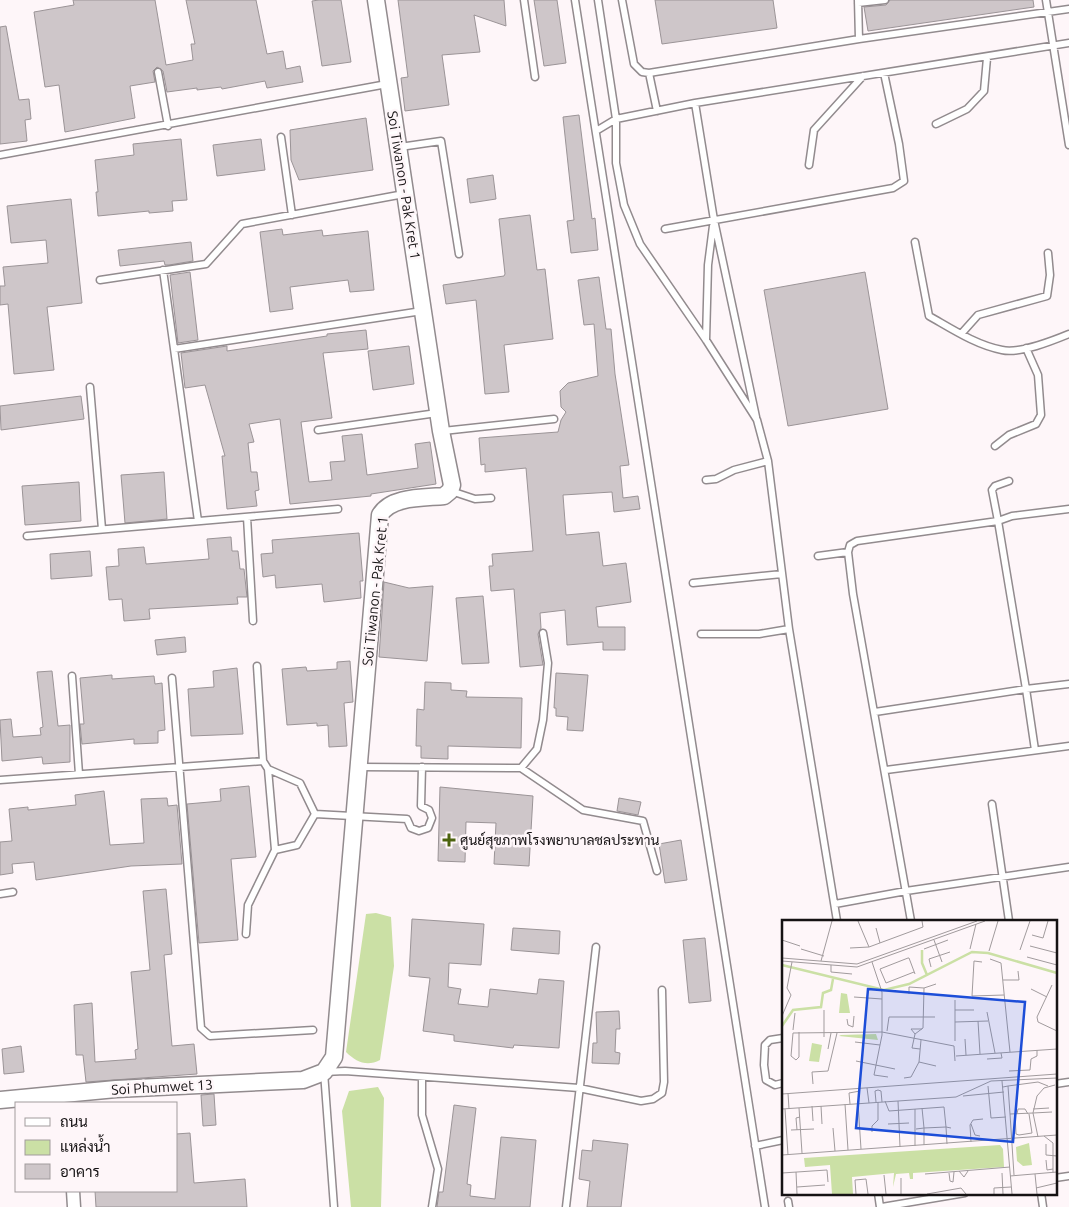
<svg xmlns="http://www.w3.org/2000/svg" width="1069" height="1207" font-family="Ubuntu,Sarabun,sans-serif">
  <rect width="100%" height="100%" fill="#fef6f9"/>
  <!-- water -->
  <path fill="#cbe0a5" d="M376,913L391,917L394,966L380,1060C367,1067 356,1062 346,1052L366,914Z
    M378,1087L384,1098L381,1207H351L342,1111L349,1091Z"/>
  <!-- building -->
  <path fill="#cec6c9" stroke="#9b9497" d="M73,0H155L166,65L193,60L191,44H195L186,0H256L267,54L283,51L286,69L300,66L303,82L267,88L265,81L222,89L221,87L197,90V88L167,92L163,71L157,67L153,71L155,82L130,86L135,118L65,132L59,85L45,87L34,12L74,5Z
    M319,0H341L351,62L322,66L312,1Z
    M398,0H504L506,26L474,15L480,52L442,55L449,105L405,111L401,78L408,77Z
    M534,0H557L566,63L544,66Z
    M655,0H773L777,28L662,44Z
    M890,0H1033L1034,7L868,31L864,7L886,5Z
    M6,26L19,100L29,99L31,119L25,120L27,141L0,144V27Z
    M579,115L592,219L595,218L598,250L571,253L567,221L574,220L563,117Z
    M366,118L373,170L299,180L291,160L290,130Z
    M181,139L187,200L172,201L173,211L149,213V211L98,216L96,192H98L95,160L134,155L133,144Z
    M261,139L265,170L217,176L213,145Z
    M493,175L496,199L470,203L467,179Z
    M71,199L82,303L47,307L54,370L14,374L8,304L0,305V286H5L3,267L48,263L46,240L11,243L7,206Z
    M530,215L537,270L545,269L553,339L504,345L509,392L485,394L476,300L446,304L443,285L504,276L505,274L499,219Z
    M282,229L283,235L322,230L323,236L368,231L374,290L350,292L348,280L290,287L293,309L270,312L260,232Z
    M191,242L193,261L169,265H165L164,261L120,266L118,250Z
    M190,272L198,340L178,343L170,275Z
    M865,272L888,409L788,426L764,290Z
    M599,277L606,329H611L615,374L629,465L620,466L623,498L638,496L640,509L614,512L612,492L563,495L566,535L599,532L603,566L626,563L631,602L596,607L598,627H625V650H603V642L567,645L565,610L540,613L541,628L538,634L543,665L520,667L514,589L491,591L489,566H493L492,554L533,551L526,468L485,472V464L481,465L479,438L558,432L561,420L566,412L561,407L560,391L568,383L598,376L594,324L584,325L578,280Z
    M366,330L368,349L323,353L332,418L301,422L309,482L332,480L330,462L345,461L342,436L362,434L367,475L418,468L415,444L430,442L436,484L371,494V496L290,504L280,419L249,424L254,442L248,443L251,472H257L259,490L255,491L257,506L227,509L222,456H225L205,385L185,388L181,353L227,346V351L327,336V334Z
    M409,346L414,384L373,390L368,351Z
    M81,396L84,419L1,430L0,406Z
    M164,472L167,519L125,523L121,475Z
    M79,482L81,521L25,525L22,486Z
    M359,533L363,581H360L361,598L324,602L322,584L276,588L275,575L263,577L261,554L273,553L272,540Z
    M231,537L232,551H238L240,569H244L247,597H237L238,604L149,609L150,619L124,621L122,599L109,600L106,567L119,566L118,549L144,547L146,564L209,559L207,539Z
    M90,551L92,576L51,579L50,554Z
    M384,582L409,588L433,586L427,661L379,657Z
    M483,596L489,663L462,664L456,598Z
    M185,637L186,652L157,655L155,640Z
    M350,661L353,702L344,703L347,746L329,747L328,725L317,726V723L287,725L282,669L306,667L307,671L337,669V662Z
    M237,668L243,734L191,736L188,689L214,687L213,671Z
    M52,671L58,726L70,725V762L43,764L42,757L2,761L0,720L11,719L13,737L41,735L40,728L43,727L37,672Z
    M556,673L588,675L583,731L567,730L568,717L556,716V708H554Z
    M112,675V679L154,676L155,684L162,683L165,730L158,731V743L134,744V739L82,744L80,724H84L80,678Z
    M425,682L451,683V690L467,691L466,697L522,698L521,748L448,746V759L421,758V746H416L417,709L424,710Z
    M249,786L256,857L231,859L238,940L199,943L187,804L221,801L220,789Z
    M440,787L533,796L529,866L494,864L496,823L466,822L465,862L438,861Z
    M104,791L110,845L144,843L141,799L167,798L168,806L177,805L182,864L131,866L36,880L34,862L12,864L13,873L0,875V842L12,841L9,809L28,807V810L76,805L75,795Z
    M619,798L641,802L638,815L617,811Z
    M681,840L687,880L665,883L659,844Z
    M166,889L172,954L164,955L172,1046L194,1044L197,1074L86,1082L83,1055H76L74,1005L92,1003L95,1062L136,1059L135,1050L138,1049L131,972L150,970L143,891Z
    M412,919L484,924L481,965L449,963L448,987L461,989L458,1004L488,1007L490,989L537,994L539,979L564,981L559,1048L514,1045L513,1048L454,1041V1035L423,1031L430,978L409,976Z
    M513,928L560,931L559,954L511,950Z
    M705,938L711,1001L689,1003L683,940Z
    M619,1011L620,1029H616L615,1052L620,1053L619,1064L592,1063L593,1043H597L596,1012Z
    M21,1046L24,1072L4,1074L2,1049Z
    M214,1094L216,1125L203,1126L201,1095Z
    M454,1105L476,1108L467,1184L471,1185L470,1196L495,1199L501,1137L536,1140L530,1207H437L439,1192H443Z
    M190,1133L194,1183L245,1179L247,1207H96L95,1191H176V1134Z
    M593,1140L628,1144L621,1207H587L590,1181L579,1179L582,1150L592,1151Z"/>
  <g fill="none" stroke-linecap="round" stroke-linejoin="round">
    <defs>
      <path id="service" d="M524,0L535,77
        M575,0L765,1207
        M598,0L616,119V163L624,205L640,244L706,340L757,420L768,461L789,629L837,921
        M622,0L634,64L642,72L649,73
        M858,0L859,39L1069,9
        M1046,0L1069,145
        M858,3L885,0
        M158,72L168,126
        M695,103L714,220L756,417
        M657,111L649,73L859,39
        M936,124L967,109L984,91L987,58
        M596,131L616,119L695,103L1069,43
        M281,137L292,215
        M400,147L441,141L459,254
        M0,155L387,84
        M809,165L814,130L863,76
        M665,229L893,188L904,181L899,144L884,73
        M915,242L929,316C952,329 976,345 1002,350C1020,354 1052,341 1069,334
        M163,270L198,521
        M100,280L206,264L242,224L404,194
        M961,334L978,315L1047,296L1050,275L1048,253
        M706,340L708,265L713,226
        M174,349L422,311
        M90,387L102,529
        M318,430L437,413
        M443,431L554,419
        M995,446L1009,435L1036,424L1041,415L1038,375L1026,348
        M706,480L716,479L734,470L768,461
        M451,491L475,499L491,498
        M247,517L253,621
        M27,536L338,509
        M818,556L848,552
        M693,583L782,574
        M701,634H759L789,629
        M257,666L263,761
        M72,676L79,774
        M172,678L201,1028L210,1036L313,1030
        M875,712L1026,689L998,521L1012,516L1069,509
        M1035,750L1026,689L1069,684
        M360,767L521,768L583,810L643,821L657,871
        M521,768L537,749L543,720L548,663L543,633
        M268,769L275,850L297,845L315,814
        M886,770L1069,746
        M0,780L263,761L268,769L300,783L315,814L407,819L411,828L419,831L428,828L432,818L429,810L421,806L422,767
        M992,804L1009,921
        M0,894L13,892
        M835,904L906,891L1069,867
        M911,921L853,594L848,552L850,545L857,541L998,521L992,490L995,486L1009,481
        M246,934L248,905L275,850
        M783,1038L770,1040L765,1045L764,1065L766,1080L775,1085L783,1083
        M422,1077V1115L438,1169L432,1207
        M1055,1084L1069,1082
        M755,1146L783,1140
        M1055,1178L1069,1176
        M878,1193L880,1207
        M1041,1193L1043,1207
        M788,1201L789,1207
        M334,1207L324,1072L345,1071L579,1088L641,1101L653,1099L662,1093L664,1082L662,990
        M566,1207L596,947
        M882,1207L965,1193"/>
      <path id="minor" d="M73,1191L74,1207"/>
      <path id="tertiary" d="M0,1100L116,1089L303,1080L324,1072L334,1057L380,515C391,496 424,498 444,496L450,491L452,485L441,431L376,0"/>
    </defs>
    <!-- service casing -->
    <use href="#service" stroke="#928b8e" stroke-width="9"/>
    <!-- minor casing -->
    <use href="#minor" stroke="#928b8e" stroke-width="15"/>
    <!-- tertiary casing -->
    <use href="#tertiary" stroke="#928b8e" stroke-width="19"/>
    <!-- service -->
    <use href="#service" stroke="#fff" stroke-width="6"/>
    <!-- minor -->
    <use href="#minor" stroke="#fff" stroke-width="12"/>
    <!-- tertiary -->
    <use href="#tertiary" stroke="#fff" stroke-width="16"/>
  </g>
  <!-- markers -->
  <path fill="#4c630f" stroke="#fef6f9" stroke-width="2" d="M446.5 832.5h5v5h5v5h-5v5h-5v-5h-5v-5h5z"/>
  <g text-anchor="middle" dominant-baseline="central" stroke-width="5" stroke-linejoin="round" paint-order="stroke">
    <!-- street labels -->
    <g font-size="14" fill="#151213" stroke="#fef6f9">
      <text transform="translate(404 185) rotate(81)">Soi Tiwanon - Pak Kret 1</text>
      <text transform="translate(375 591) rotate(-84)">Soi Tiwanon - Pak Kret 1</text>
      <text transform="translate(162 1087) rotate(-3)">Soi Phumwet 13</text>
    </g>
    <!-- poi labels -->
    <g font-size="14" fill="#151213" stroke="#fef6f9" text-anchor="start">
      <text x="460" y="840">ศูนย์สุขภาพโรงพยาบาลชลประทาน</text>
    </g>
  </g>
  <!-- overview -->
  <g transform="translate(782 920)">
    <rect width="275" height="275" fill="#fef6f9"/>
    <path d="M59,73L65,74L68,93H57ZM94,114L96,120L57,116L59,115ZM30,123L40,125L37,142L27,141ZM247,223L250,245L241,246L235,241L234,227ZM218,225L221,229L222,247L131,253V259H128L127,253L114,254L111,267L112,253L70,257L71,274H50L48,245L23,247L22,238Z" fill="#cbe0a5"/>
    <path fill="none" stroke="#cbe0a5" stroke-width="2.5" d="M140,30V43L145,55M0,45L102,70L127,64L190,32L206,33L275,53M0,106L11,90L39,87L41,73L49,70L51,59"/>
    <path fill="none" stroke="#a19b9d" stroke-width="1" d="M76,1L87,27L141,7L140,1M94,8L98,23M250,15L261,18L266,1M0,20L18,26M152,20L160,42M248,26L275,33M68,28L87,27M19,29L42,36M142,29L166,20M188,29L194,4M238,30L248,1M207,31L216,1M245,37L275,45M0,38L75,44L195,1M208,39L219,43L228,132M0,41L75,47L203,1M39,41L50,1M90,42L100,72V115L92,155L106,157M200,42L192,41L190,76L222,75M49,45V52L70,54M149,47L147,39L168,32M132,52L104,63L98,49L126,38H127L133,54M221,60H237L236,51M270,65L255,97L256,102L275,111M249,69L265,77M127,74V67L142,68L154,64M72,77L100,79M173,80V121M173,90H192M205,92L213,133M0,96L9,75L5,68L10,42M65,99L66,105L71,107L72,96M196,101L198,134M173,102L206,101M11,110L13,93M105,111L107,97H153M11,113L100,112L172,126L173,141M11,113L9,136L14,140L17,137V112M133,114L129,109H140M42,117V90M183,119L184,135M73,122L98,125M46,129L49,113M138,129L130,128L133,114L141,108L142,68M174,136L275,129M205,139L220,138L219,133M74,141L113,149M137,142L154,146M227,151L248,150L249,139L255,136V130M122,158L129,157L137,142L139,120M220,161L230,274M31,164L30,152L46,151L55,113M206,166L209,198L224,197M226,166L256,162L266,166M221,167L226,166L228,194M85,168L87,183M6,173L7,189M0,174L275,154M181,176L222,172M103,181L107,191L162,187L164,207L169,208M116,181L118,227M94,182L93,171L96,170L99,171L100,182M76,183L79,229M63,184L66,230M68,184L67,173L78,171M30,186L31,201M39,186L40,204M17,188L20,233M140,188L142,208L164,207L165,224M0,189L174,177L209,161L275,158M3,189L6,235M133,189V226M251,189L267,188M233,194L234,214L237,215L250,213L247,194M235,194L236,189H243L246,194M106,204L127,203M189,204L193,215L198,216M51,208L53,231M134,209L142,208V225M9,210L32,209M15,210L14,198L18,197M90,212V206L96,200V182M262,216L271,223V253M256,217L251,193L270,192M189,222L188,205L191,200L201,199M264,224V235L275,236M0,235L275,215M264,240L265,250L271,249M177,251L182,257L186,251M14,252L15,274M0,253L45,250L46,262M167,253L168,261L171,262L172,252M220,253L221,274M143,254L228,247M253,254L255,274M102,255L104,274M232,255L228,194L251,193L255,176L262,168L273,165M228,256L275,252M119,258V274M15,267L43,265M254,268L275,263M74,274L73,260L84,259L86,274M145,274L179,268L184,274M212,274V268L229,267"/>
    <path fill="#1d4ed8" fill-opacity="0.15" stroke="#1d4ed8" stroke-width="2.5" d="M86,69L243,82L231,222L74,208Z"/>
    <rect width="275" height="275" fill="none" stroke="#151213" stroke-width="2.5"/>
  </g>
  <!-- legend -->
  <rect x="15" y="1102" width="162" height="90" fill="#fef6f9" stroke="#a19b9d"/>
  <rect x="25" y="1118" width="25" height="8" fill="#ffffff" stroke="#a19b9d"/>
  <text x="60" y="1127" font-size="15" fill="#151213">ถนน</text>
  <rect x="25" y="1140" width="25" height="15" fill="#cbe0a5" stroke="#a19b9d"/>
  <text x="60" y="1152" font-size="15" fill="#151213">แหล่งน้ำ</text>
  <rect x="25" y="1164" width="25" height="15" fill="#cec6c9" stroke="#a19b9d"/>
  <text x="60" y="1177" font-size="15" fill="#151213">อาคาร</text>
</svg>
